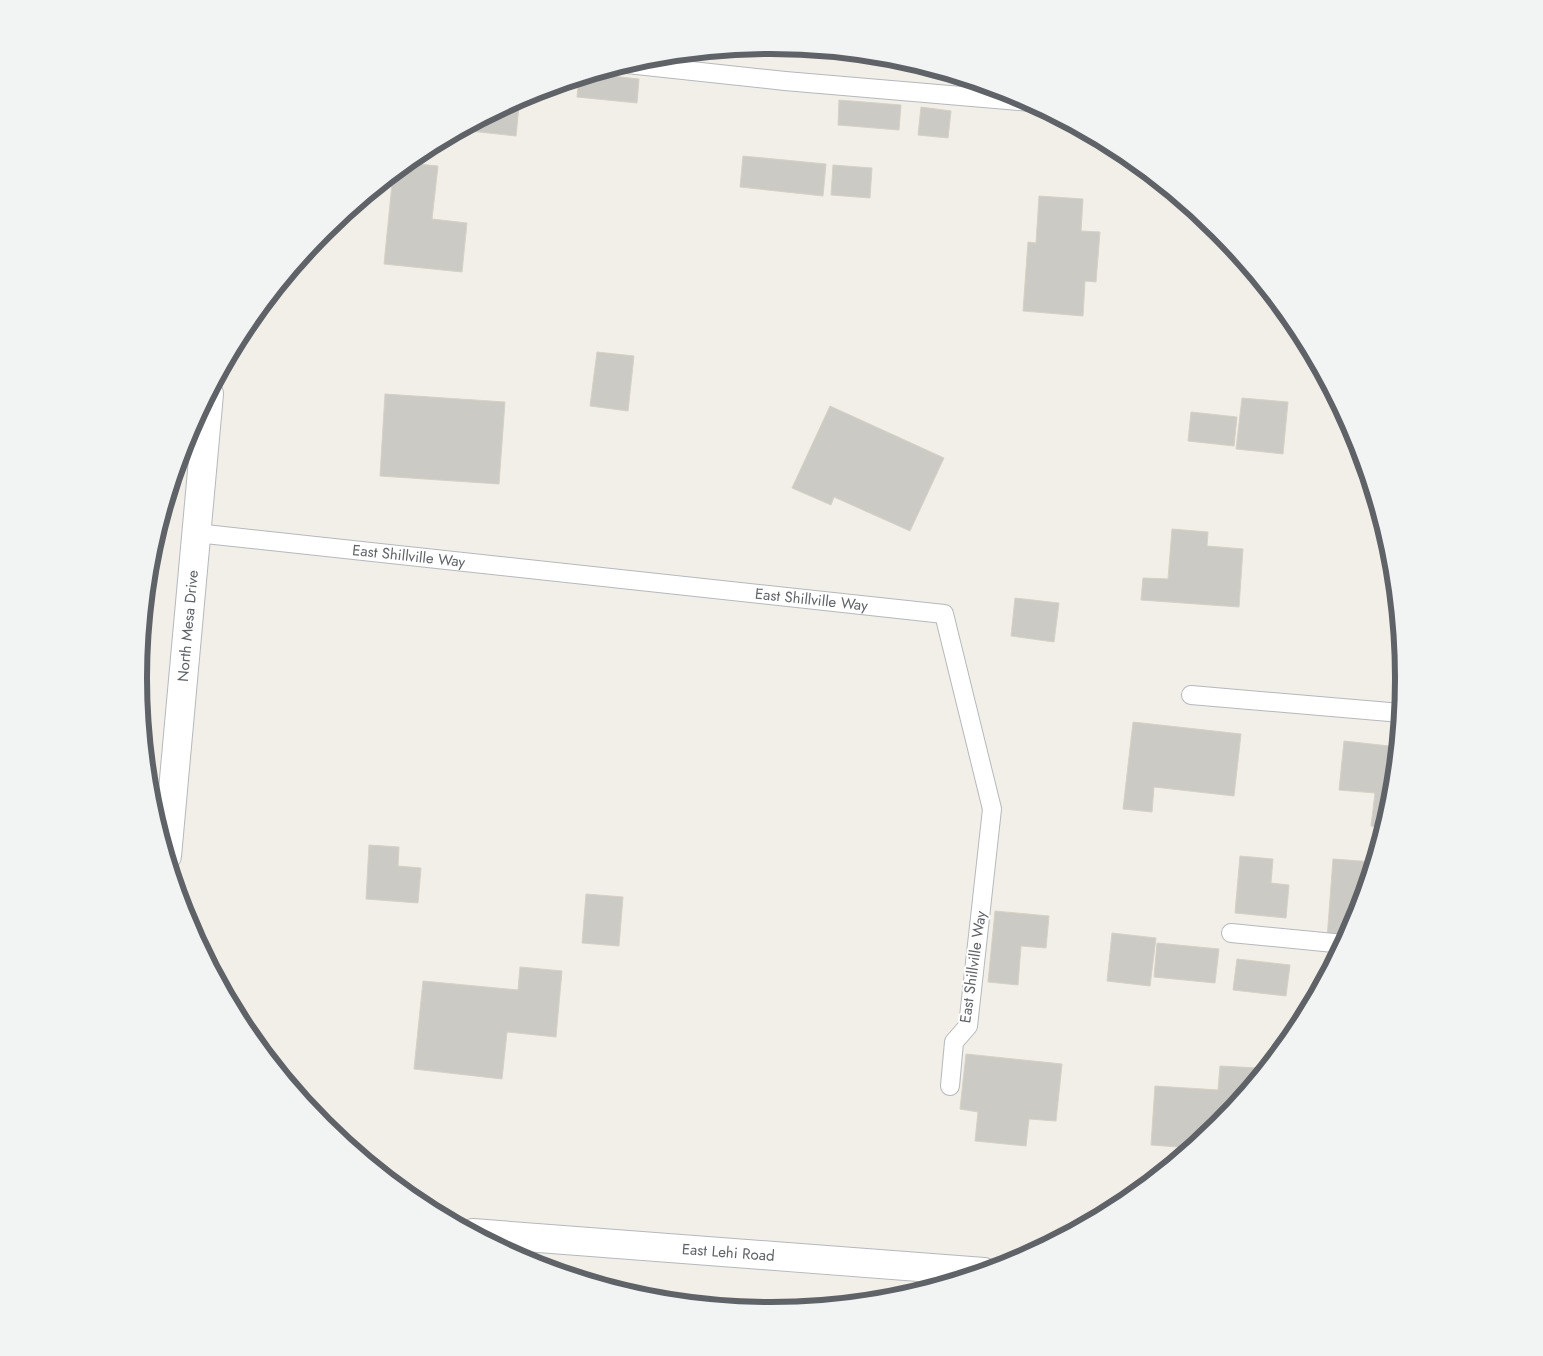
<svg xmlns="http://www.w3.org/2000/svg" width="1543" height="1356" font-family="Jost,sans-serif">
  <rect width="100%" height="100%" fill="#f1efe8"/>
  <!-- building -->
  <path fill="#cccac5" stroke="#d6d1c6" d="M592,74L639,79L637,103L577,97L579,78Z
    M839,100L901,105L899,130L838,125Z
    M508,105L519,106L516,136L460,130Z
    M921,107L951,111L948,138L918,135Z
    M743,156L826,164L823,196L740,187Z
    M407,163L438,166L432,219L467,223L462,272L384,264L393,174Z
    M833,165L872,168L870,198L831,195Z
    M1039,196L1083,199L1081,231L1100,232L1096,282L1085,281L1083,316L1023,311L1028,242L1036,243Z
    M597,352L634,356L628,411L590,406Z
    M385,394L505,402L499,484L380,476Z
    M1242,398L1288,402L1283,454L1236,449Z
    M830,406L944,458L910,531L834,497L831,505L792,488Z
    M1191,412L1237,417L1234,446L1188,441Z
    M1172,529L1208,532L1207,546L1243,549L1239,607L1141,600L1143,578L1168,579Z
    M1015,598L1059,603L1054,642L1011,636Z
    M1133,722L1241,734L1234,796L1154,787L1152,812L1123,809Z
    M1344,741L1398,747L1392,802L1384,828L1371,826L1375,793L1339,790Z
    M369,845L399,847L398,866L421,868L418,903L366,899Z
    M1240,856L1273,859L1271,883L1289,885L1286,918L1235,913Z
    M1333,859L1374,862L1356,921L1345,941L1327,939Z
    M586,894L623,897L619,946L582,943Z
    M995,911L1049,916L1046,948L1021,946L1018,985L988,982Z
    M1112,933L1156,938L1150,986L1107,981Z
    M1157,943L1219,949L1215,983L1154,977Z
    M1237,959L1290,965L1286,996L1233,990Z
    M520,967L562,971L556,1037L507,1032L502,1079L414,1069L423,981L518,990Z
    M966,1054L1062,1064L1056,1121L1029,1119L1026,1146L975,1141L978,1112L960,1109Z
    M1220,1066L1257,1068L1256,1080L1219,1126L1192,1148L1151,1145L1155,1086L1218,1090Z"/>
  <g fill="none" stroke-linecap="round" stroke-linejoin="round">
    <defs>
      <g id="service">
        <path d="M627,64L785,81L1031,102"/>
        <path id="s1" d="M196,533L944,614L992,809L968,1026L954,1042L950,1086"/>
        <path d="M1191,695L1401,713"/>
        <path d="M1231,933L1344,944"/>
      </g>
      <g id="minor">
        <path id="s2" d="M473,1233L984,1272"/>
      </g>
      <g id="tertiary">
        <path id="s3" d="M167,856L209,394"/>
      </g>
    </defs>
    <!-- service casing -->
    <use href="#service" stroke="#b5b8bc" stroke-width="20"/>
    <!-- minor casing -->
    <use href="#minor" stroke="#b5b8bc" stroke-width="30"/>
    <!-- tertiary casing -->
    <use href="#tertiary" stroke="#b5b8bc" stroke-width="30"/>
    <!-- service -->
    <use href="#service" stroke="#fff" stroke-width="18"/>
    <!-- minor -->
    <use href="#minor" stroke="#fff" stroke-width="28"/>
    <!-- tertiary -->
    <use href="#tertiary" stroke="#fff" stroke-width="28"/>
  </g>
  <g text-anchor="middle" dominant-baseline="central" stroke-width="4" stroke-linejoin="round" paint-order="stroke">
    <!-- street labels -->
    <g font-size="15" fill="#5f6368" stroke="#fff">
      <text stroke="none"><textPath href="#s1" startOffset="214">East Shillville Way</textPath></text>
      <text stroke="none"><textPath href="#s1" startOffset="619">East Shillville Way</textPath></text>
      <text stroke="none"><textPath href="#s3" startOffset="231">North Mesa Drive</textPath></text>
      <text transform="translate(973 967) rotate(-82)">East Shillville Way</text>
      <text stroke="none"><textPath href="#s2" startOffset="256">East Lehi Road</textPath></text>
    </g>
  </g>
  <!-- crop -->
  <path d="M0 0H1543V1356H0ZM147 678a624 624 0 1 1 1248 0a624 624 0 1 1-1248 0Z" fill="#f2f3f3" fill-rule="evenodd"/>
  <path fill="none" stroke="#5f6368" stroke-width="6" d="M147 678a624 624 0 1 1 1248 0a624 624 0 1 1-1248 0Z"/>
</svg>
